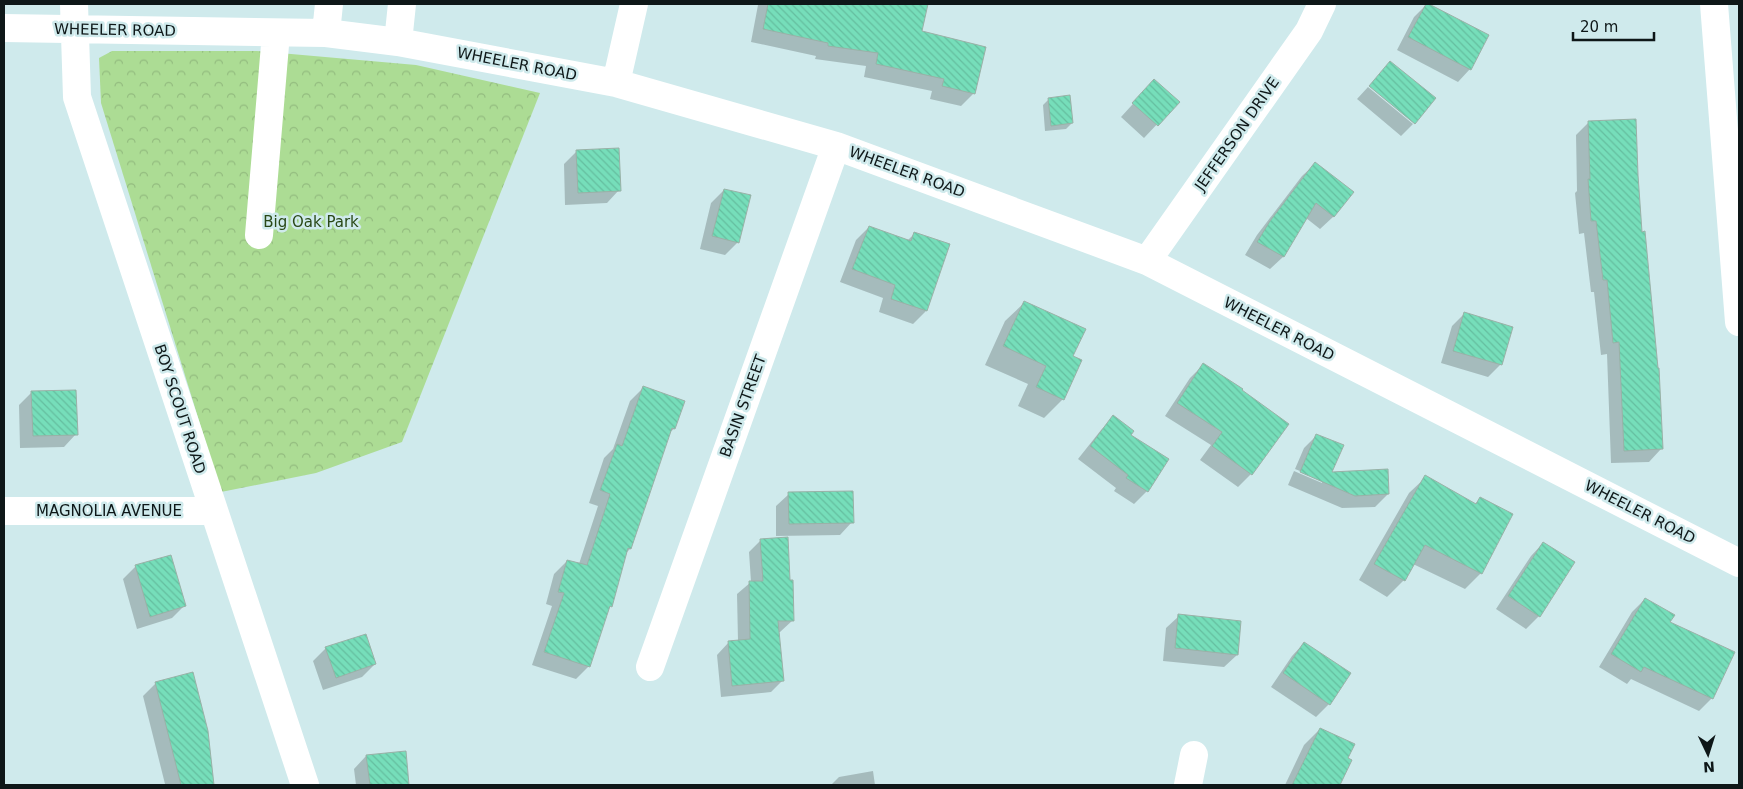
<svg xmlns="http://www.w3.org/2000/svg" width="1743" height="789" font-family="'DejaVu Sans',sans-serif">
  <defs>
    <pattern id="park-crowns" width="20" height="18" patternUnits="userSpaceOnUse" patternTransform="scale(1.25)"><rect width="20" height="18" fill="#acdc94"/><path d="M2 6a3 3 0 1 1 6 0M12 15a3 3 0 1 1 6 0" fill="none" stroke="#93bc7f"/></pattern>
    <pattern id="building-back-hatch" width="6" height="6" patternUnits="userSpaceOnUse" patternTransform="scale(1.25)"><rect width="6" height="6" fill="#76deba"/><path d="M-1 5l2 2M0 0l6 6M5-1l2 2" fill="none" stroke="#65be9f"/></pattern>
  </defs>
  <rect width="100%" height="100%" fill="#cfeaec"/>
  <!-- park -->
  <path fill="url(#park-crowns)" d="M112,51H257L416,65L540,93L402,442L316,473L221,492L101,103L99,58Z"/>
  <!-- shadow -->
  <path fill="#0003" d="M754,4H919L926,5L920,32L974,93L961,106L930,99L932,91L864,77L866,66L815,59L816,56L751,42L758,5Z
    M1427,4L1470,69L1458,82L1397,50L1414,17Z
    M1368,87L1413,124L1401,136L1357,99Z
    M1142,94L1178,102L1144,138L1121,117Z
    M1049,99L1072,123L1066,129L1045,131L1043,105Z
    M1589,122L1636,175L1661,449L1649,462L1611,463L1607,354L1601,355L1594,292H1591L1584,233L1579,234L1575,193L1577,191L1576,135Z
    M577,151L619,190L607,203L565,205L564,164Z
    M1315,164L1352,192L1333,217L1320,229L1306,218L1283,257L1270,269L1245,255L1257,235L1302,176Z
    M724,190L738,242L725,255L700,249L711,203Z
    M869,227L907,241L914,234L948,245L926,311L913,324L879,312L883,298L840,282L856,240Z
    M1024,303L1072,357L1063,399L1044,418L1018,406L1028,384L985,365L1005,321Z
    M1464,314L1501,364L1488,377L1441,363L1452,326Z
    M1203,365L1251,474L1238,487L1200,460L1211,445L1165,416L1190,378Z
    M643,388L674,429L670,432L630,549L625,554L611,606L608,608L589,666L576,679L532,665L552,606L546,604L554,574L567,561L579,564L598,506L589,503L604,458L613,449L630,401Z
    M32,392L76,434L64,447L20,448L19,405Z
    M1114,417L1129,435L1147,491L1134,504L1114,491L1116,488L1078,459L1101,430Z
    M1317,435L1330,473L1388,494L1375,507L1342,508L1288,485L1294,471L1322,483V480L1295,469L1304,448Z
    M1426,477L1474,505L1480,499L1481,573L1465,589L1413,564L1404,580L1387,597L1359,580L1409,493Z
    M789,494L852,522L840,535L776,536V506Z
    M761,540L793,620L780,632H778L783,680L771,692L721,697L717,655L729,642L738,641L737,594L751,582L749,552Z
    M1543,543L1539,616L1526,629L1496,609L1531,556Z
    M136,566L185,605L172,618L137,629L123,579Z
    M1645,599L1668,622L1712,698L1699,711L1631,679L1627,684L1599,667L1632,612Z
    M1179,616L1237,655L1224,667L1163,661L1166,628Z
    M1304,643L1329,704L1316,717L1271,687L1292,656Z
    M326,648L375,664L362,677L323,690L313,661Z
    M156,683L207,732L212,785H164L165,784L143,696Z
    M1320,729L1346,759L1350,761L1338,785H1285L1304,745Z
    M404,752L408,785H356L354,769L366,756Z
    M873,771L875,785H831L839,777Z"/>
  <!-- building -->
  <path fill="url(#building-back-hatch)" stroke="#9ab1a7" d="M768,4H928L922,31L986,47L975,94L942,86L944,79L876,64L878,53L828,46V43L763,29Z
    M1426,4H1429L1489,35L1471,70L1408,37Z
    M1390,61L1436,98L1415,124L1369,86Z
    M1154,79L1180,102L1158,126L1132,103Z
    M1070,95L1073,123L1051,126L1048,98Z
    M1636,119L1638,175L1642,232L1645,231L1658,368H1659L1663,449L1624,451L1619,342L1613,343L1607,280H1603L1596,221H1591L1588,179H1590L1588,121Z
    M619,148L621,191L578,193L576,150Z
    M1315,162L1354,192L1334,217L1316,203L1284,257L1257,242L1270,221Z
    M724,189L751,195L739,243L712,236Z
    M869,226L911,241L914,232L950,244L927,311L891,299L895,285L852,269Z
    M1024,301L1086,329L1073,356L1082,360L1064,400L1036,387L1046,366L1003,346Z
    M1464,312L1513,327L1502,365L1453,351Z
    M1203,363L1243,389L1242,390L1289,424L1252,475L1212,446L1222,432L1177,403Z
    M643,386L685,401L675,429L672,428L631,549L628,548L612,607L610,606L590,667L544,652L564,593L558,592L567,560L587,565L610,494L600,490L617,444L622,446Z
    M76,390L78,435L33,436L31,391Z
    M1113,415L1134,431L1131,435L1169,459L1148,492L1126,478L1128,475L1090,446Z
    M1316,434L1344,445L1332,472L1388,469L1389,494L1355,496L1300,472Z
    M1425,475L1476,504L1480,497L1513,514L1482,574L1425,545L1405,581L1374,564Z
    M853,491L854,523L789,524L788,492Z
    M788,537L790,580H793L794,621H778L784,681L732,686L728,641L750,639L749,581H763L760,539Z
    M1543,542L1575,562L1540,617L1508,596Z
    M171,555L186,606L150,617L135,565Z
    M1645,598L1675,615L1670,622L1735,652L1713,699L1644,667L1641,672L1611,654Z
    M1178,614L1241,621L1238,655L1175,648Z
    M366,634L376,664L336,678L325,647Z
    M1304,642L1351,673L1330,705L1283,673Z
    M193,672L208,731L214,785H181L155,682Z
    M1320,728L1355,744L1348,758L1352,760L1340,785H1292Z
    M406,751L409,785H370L366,755Z"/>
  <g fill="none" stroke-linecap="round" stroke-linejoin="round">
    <!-- minor -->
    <path stroke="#fff" stroke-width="28" d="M74,4L77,97L305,785
      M1714,4L1739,322
      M4,28L326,33L398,42L616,83L836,146L1147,261L1739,563
      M326,33L329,4
      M398,42L402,4
      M616,83L634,4
      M259,235L276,33
      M1147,261L1309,31L1322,4
      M4,511H214
      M650,667L836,146
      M1188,785L1194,755"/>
  </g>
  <g text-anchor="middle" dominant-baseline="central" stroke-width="5" stroke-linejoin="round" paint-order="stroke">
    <!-- street labels -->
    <g font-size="15" fill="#0e1718" stroke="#cfeaec">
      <text transform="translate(115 30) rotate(1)">WHEELER ROAD</text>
      <text transform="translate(517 64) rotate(11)">WHEELER ROAD</text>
      <text transform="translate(1237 134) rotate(-55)">JEFFERSON DRIVE</text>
      <text transform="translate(907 172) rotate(20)">WHEELER ROAD</text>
      <text transform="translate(1279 329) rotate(27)">WHEELER ROAD</text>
      <text transform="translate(743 406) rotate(-70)">BASIN STREET</text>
      <text transform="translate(180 409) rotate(72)">BOY SCOUT ROAD</text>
      <text x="109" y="511">MAGNOLIA AVENUE</text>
      <text transform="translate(1640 512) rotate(27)">WHEELER ROAD</text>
    </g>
    <!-- park labels -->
    <g font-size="15" fill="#294816" stroke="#cfeaec">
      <text x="311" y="222">Big Oak Park</text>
    </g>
  </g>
  <!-- border -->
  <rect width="1743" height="789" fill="none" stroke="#0e1718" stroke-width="10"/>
  <!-- north arrow -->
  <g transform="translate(1708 754) rotate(176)" stroke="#cfeaec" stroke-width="4" paint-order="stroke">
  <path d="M0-4L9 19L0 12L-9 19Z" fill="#0e1718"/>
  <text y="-8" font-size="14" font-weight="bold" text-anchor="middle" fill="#0e1718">N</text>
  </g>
  <!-- scale -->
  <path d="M1573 32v8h81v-8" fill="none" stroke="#0e1718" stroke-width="2.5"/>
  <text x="1580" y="32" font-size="15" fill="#0e1718" stroke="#cfeaec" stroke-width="4" paint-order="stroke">20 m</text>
</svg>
